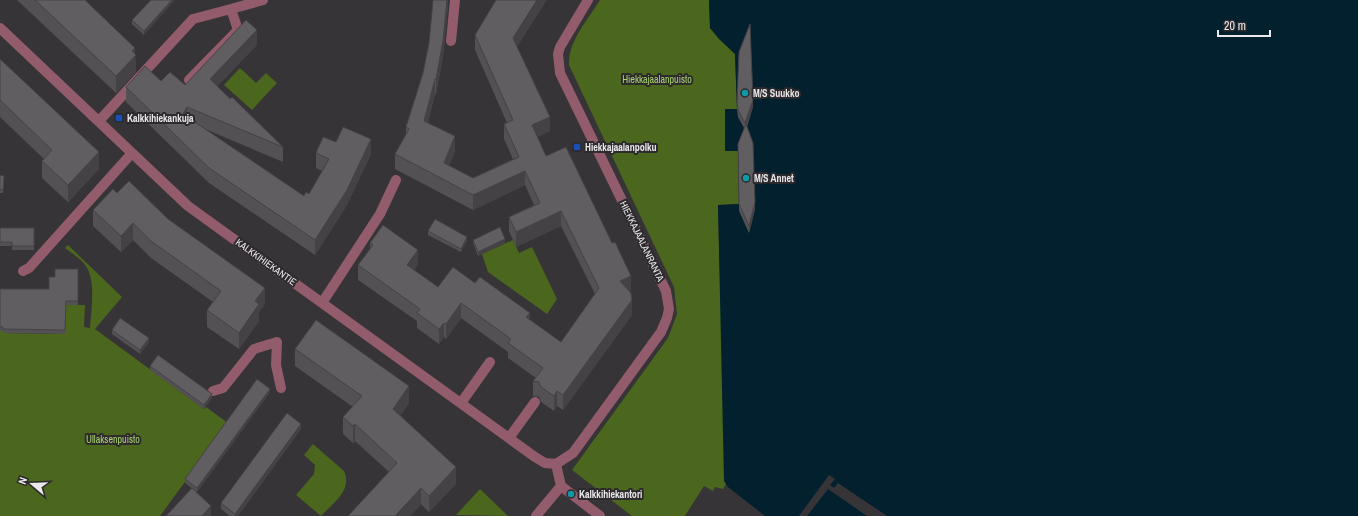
<svg xmlns="http://www.w3.org/2000/svg" width="1358" height="516" font-family="'Archivo Narrow',sans-serif">
  <rect width="100%" height="100%" fill="#373437"/>
  <!-- green -->
  <path fill="#4a671d" d="M600,0H709L710,28L735,54L737,109H725V151H738L739,204L718,205L726,484L723,489L715,487L713,491L704,486L685,516H632L572,470L668,338L677,314L674,287L569,65C568,41 588,20 600,0Z
    M240,68L256,83L266,73L277,83L252,110L224,85Z
    M513,240L519,253L532,247L557,299L547,314L488,272L482,254Z
    M68,245L122,297L95,329L204,409L206,407L228,423L160,516H0V331H3V333L65,334L66,305H85L84,327L90,328C91,311 95,288 89,272C86,262 73,254 65,248Z
    M313,444L344,471C353,490 333,503 321,516L296,495L314,474L315,465L304,455Z
    M480,489L508,516H509L456,515Z"/>
  <!-- water -->
  <path fill="#02202d" d="M709,0H1358V516H765L728,487L724,481L718,205L739,204L738,151H725V109H737L735,54L719,39L710,28Z"/>
  <!-- pier -->
  <path fill="#373437" d="M829,475L835,479L830,485L834,488L838,483L887,516H867L828,489L807,516H799Z"/>
  <g fill="none" stroke-linecap="round" stroke-linejoin="round">
    <!-- minor -->
    <path stroke="#935c6c" stroke-width="10" d="M0,28L188,206L535,457L545,463L556,464
      M451,41L455,0
      M189,80L238,30L231,9L263,0
      M99,121L193,19L231,9
      M23,271L29,268L132,153
      M322,303L380,214L396,180
      M213,391L223,388L254,349L277,342L276,365L281,388
      M461,403L490,362
      M509,438L535,402
      M556,464L573,453L661,332L667,318L669,309L666,291L560,73L558,54L560,47L588,0
      M561,486L600,516
      M536,516L561,486L556,464"/>
  </g>
  <!-- wall -->
  <path fill="#535153" d="M17,0H85L135,55L136,72L116,93Z
    M151,0L144,35L132,24V20Z
    M448,6L443,56L436,94H435L428,122L455,151L449,166L473,178L513,159L504,139V124L507,123L475,50V35L517,47L550,131L537,137L546,156L631,291H629L632,315L563,410L557,406L554,411L541,402L539,397L533,396V381L536,378L508,358V352L461,318L446,339L444,337L439,344L417,328V321L358,280V265L370,249V243L418,265L414,270L438,287L475,283L530,320L561,342L595,294L561,226L516,247L509,231V217L534,205L525,185L473,210L395,169V154L406,134V127L423,73L429,43Z
    M257,45L217,86L283,147V162L205,129L304,196L309,194L322,171L316,168V153L336,142L371,154L347,205L315,255L209,183L126,102V87L161,81L185,85Z
    M0,59L99,169L68,202L42,178V161L44,159L0,117Z
    M737,102L753,107L747,127L755,209L749,233L739,211L738,144L744,128L738,117L737,109Z
    M0,175L4,176L3,193H0Z
    M117,193L168,219L265,304L259,312V321L239,349L207,327V310L213,302L151,258L133,240L121,252L93,226V210Z
    M0,228H34V250H12V246H0Z
    M428,231L467,240L461,252L428,235Z
    M473,240L505,243L478,256L473,243Z
    M78,269V305H66L65,334L3,333V331H0V289H49L55,277Z
    M112,330L149,342L140,354L112,334Z
    M295,349L409,403L400,416L456,484L429,512L389,472L355,441L353,443L343,434V417L353,407L295,366Z
    M150,366L212,398L204,409L150,370Z
    M270,392L197,492L185,483V479Z
    M301,429L238,516H230L221,509V503Z"/>
  <!-- shaded-wall -->
  <path fill="#444244" d="M172,0H175L144,35V31Z
    M447,0H448V6L443,56L436,94V79Z
    M537,0H547L513,53V38Z
    M257,30V45L210,94V79Z
    M135,48L136,72L116,93V76L132,51Z
    M435,79V94L424,135V121Z
    M753,100V107L745,130V123Z
    M187,107V122L183,114Z
    M550,117V131L532,140V125Z
    M455,136V151L444,178V163Z
    M371,139V154L347,205L315,255V240Z
    M99,152V169L68,202V185Z
    M525,171V185L473,210V195Z
    M755,202V209L749,233V226Z
    M561,211V226L516,247V232Z
    M133,223V240L121,252V236Z
    M467,237V240L461,252V249Z
    M505,239V243L478,256V252Z
    M418,250V265L407,280V265Z
    M631,276V291L620,296V281Z
    M265,288V304L259,312V321L239,349V333L255,301Z
    M632,300V315L563,410V395Z
    M461,303V318L446,339V324Z
    M530,313V328L526,317Z
    M444,323V337L439,344V329Z
    M149,338V342L140,354V350Z
    M409,386V403L393,426V409Z
    M270,389V392L197,492V488Z
    M557,391V406L554,411V396Z
    M212,394V398L204,409V405Z
    M301,424V429L238,516H235V514Z
    M355,424V441L353,443V426Z
    M456,467V484L429,512V496Z
    M421,488V505L410,516H395Z
    M211,506V516H202Z"/>
  <!-- building -->
  <path fill="#615e61" stroke="#444244" d="M35,0H85L135,48L132,51L136,55L116,76Z
    M151,0H172L144,31L132,20Z
    M433,0H447L443,41L436,79H435L424,121L455,136L444,163L473,178L519,157L504,124L513,120L475,35L496,0H537L513,38L550,117L532,125L546,156L566,147L612,243L615,242L631,276L620,281L631,293L632,300L563,395L557,391L554,396L541,387L539,382L533,381L543,368L508,343L511,339L461,303L446,324L444,323L439,329L417,313L420,309L358,265L373,245L370,243L383,225L418,250L407,265L438,287L453,267L475,283L480,277L530,313L526,317L561,342L599,288L561,211L516,232L509,217L540,203L525,171L473,195L395,154L409,129L406,127L423,73L429,43Z
    M246,20L257,30L210,79L230,99L232,97L283,147L187,107L183,114L304,196L306,192L309,194L329,159L316,153L323,137L336,142L343,127L371,139L347,190L315,240L209,168L126,87L145,66L161,81L170,72L185,85Z
    M750,24L753,100L745,123L738,110L737,102L739,52Z
    M0,59L99,152L68,185L42,161L52,150L0,100Z
    M746,124L753,143L755,202L749,226L739,204L738,144Z
    M0,175L4,176L3,190H0Z
    M129,181L168,219L265,288L255,301L259,304L239,333L207,310L221,291L151,241L133,223L121,236L93,210L113,189L117,193Z
    M435,219L467,237L461,249L428,231Z
    M500,227L505,239L478,252L473,240Z
    M0,228H34V246H12V242H0Z
    M55,269H78V301H66L65,330L3,329V327H0V289H49V277H55Z
    M120,318L149,338L140,350L112,330Z
    M316,320L409,386L393,409L456,467L429,496L421,488L395,516H348L397,463L355,424L353,426L343,417L362,396L295,349Z
    M158,355L212,394L204,405L150,366Z
    M257,379L270,389L197,488L185,479Z
    M287,413L301,424L235,514L221,503Z
    M192,488L211,506L202,516H166Z"/>
  <!-- markers -->
  <g fill="#0f9aa8" stroke="#2d2a2d" stroke-width="1.5">
    <circle cx="745" cy="93" r="4"/>
    <circle cx="746" cy="178" r="4"/>
    <circle cx="571" cy="494" r="4"/>
  </g>
  <g fill="#1a4fb4" stroke="#2d2a2d" stroke-width="1.5">
    <rect x="115" y="114" width="8" height="8" rx="2"/>
    <rect x="573" y="143" width="8" height="8" rx="2"/>
  </g>
  <g text-anchor="middle" dominant-baseline="central" stroke-width="4" stroke-linejoin="round" paint-order="stroke">
    <!-- park labels -->
    <g font-size="10" fill="#a9d470" stroke="#2d2a2d">
      <text x="657" y="79">Hiekkajaalanpuisto</text>
      <text x="113" y="439">Ullaksenpuisto</text>
    </g>
    <!-- poi labels -->
    <g font-size="10" font-weight="bold" fill="#ebe9eb" stroke="#2d2a2d" text-anchor="start">
      <text x="753" y="93">M/S Suukko</text>
      <text x="127" y="118">Kalkkihiekankuja</text>
      <text x="585" y="147">Hiekkajaalanpolku</text>
      <text x="754" y="178">M/S Annet</text>
      <text x="579" y="494">Kalkkihiekantori</text>
    </g>
    <!-- street labels -->
    <g font-size="10" fill="#ebe9eb" stroke="#2d2a2d">
      <text transform="translate(642 241) rotate(64)">HIEKKAJAALANRANTA</text>
      <text transform="translate(266 262) rotate(36)">KALKKIHIEKANTIE</text>
    </g>
  </g>
  <!-- north arrow -->
  <g transform="translate(32 484) rotate(289)" stroke="#2d2a2d" stroke-width="3" paint-order="stroke">
  <path d="M0-3L7 15L0 10L-7 15Z" fill="#ebe9eb"/>
  <text y="-6" font-size="11" font-weight="bold" text-anchor="middle" fill="#ebe9eb">N</text>
  </g>
  <!-- scale -->
  <path d="M1218 30v6h52v-6" fill="none" stroke="#ebe9eb" stroke-width="2"/>
  <text x="1224" y="30" font-size="12" fill="#ebe9eb" stroke="#2d2a2d" stroke-width="3" paint-order="stroke">20 m</text>
</svg>
